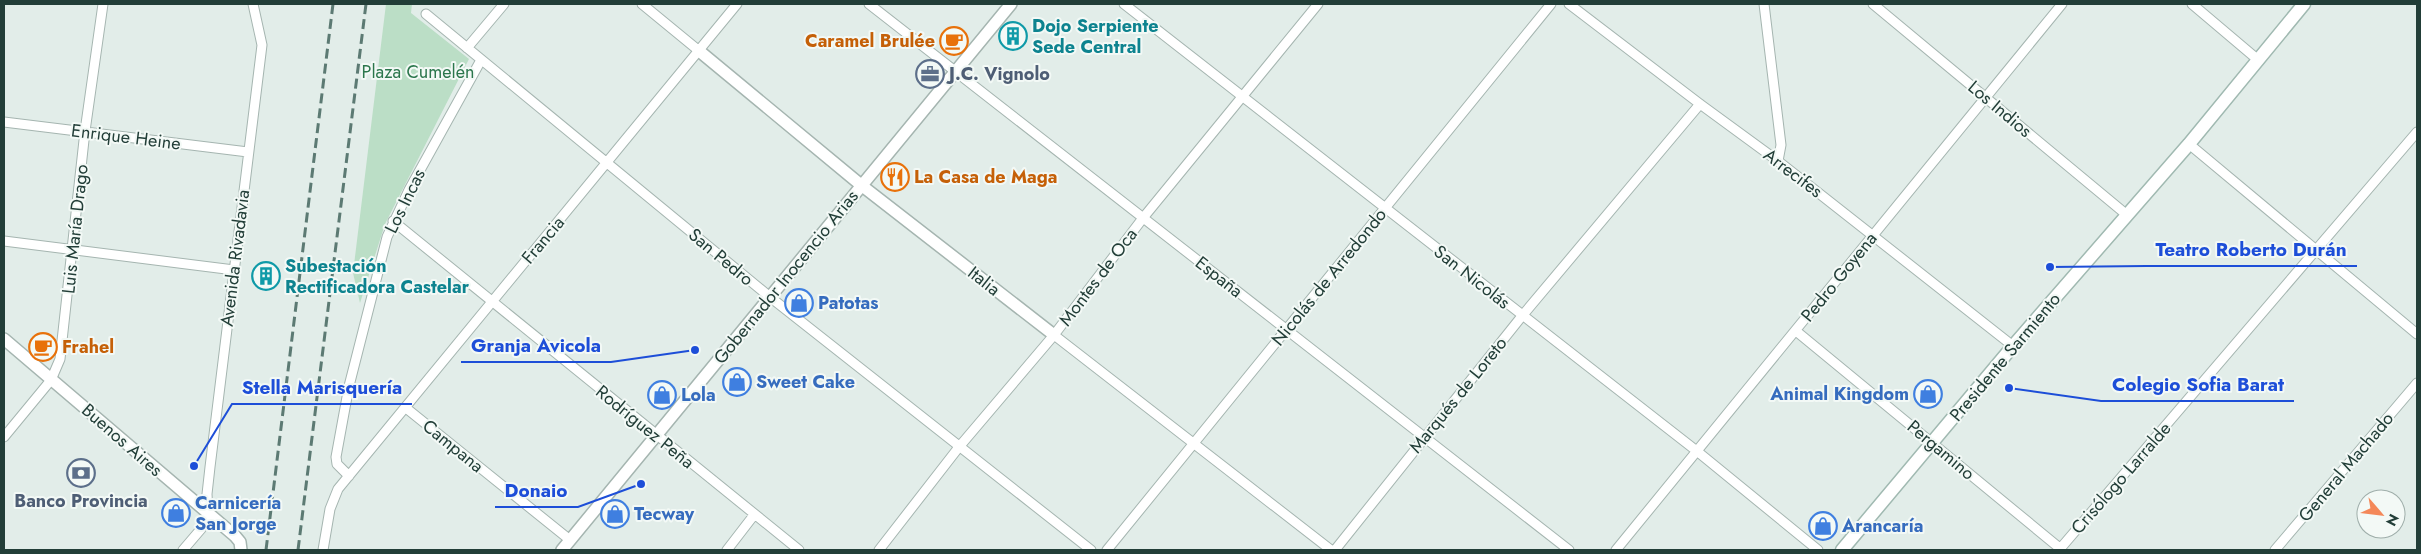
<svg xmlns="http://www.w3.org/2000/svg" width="2421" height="554" font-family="Jost,sans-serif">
  <rect width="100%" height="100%" fill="#e2ede9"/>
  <!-- green -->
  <path fill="#bbdec6" d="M386,4H412L411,13L469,59L385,224L360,303L353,273Z"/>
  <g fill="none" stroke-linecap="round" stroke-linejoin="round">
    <defs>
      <path id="minor" d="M642,4L698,50
        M869,4L1569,550
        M1124,4L1698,452L1818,550
        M1569,4L1700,104L1778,161L2013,346
        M1764,4L1781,145L1778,161
        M1873,4L2127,215
        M2192,4L2257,59
        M426,14L770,297L1091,550
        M467,48L504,4
        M4,122L248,152
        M2189,144L2417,334
        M393,221L799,550
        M4,241L234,270
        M1796,331L2062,550
        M1054,335L1331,550
        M406,408L570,540
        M4,437L51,380L60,359L85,131L103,4
        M349,476L337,464L336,457L349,386L387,237L409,190L481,60
        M183,550L201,529L208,514L207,494L210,467L262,45L253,4
        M323,550L330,509L338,489L737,4
        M727,550L754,515
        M879,550L959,447L1054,335L1143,218L1318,4
        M1107,550L1551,4
        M1335,550L1522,316L1700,104
        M1616,550L2062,4
        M2059,550L2417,132
        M2275,550L2417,383"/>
      <path id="tertiary" d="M698,50L861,185L1054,335
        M4,339L235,536L240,542L241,550
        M562,550L1011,4"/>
      <path id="secondary" d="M1842,550L2013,346L2189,144L2304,4"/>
    </defs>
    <!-- minor casing -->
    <use href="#minor" stroke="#a5b5b0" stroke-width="11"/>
    <!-- tertiary casing -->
    <use href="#tertiary" stroke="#a5b5b0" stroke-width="14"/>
    <!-- secondary casing -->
    <use href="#secondary" stroke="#a0b9b1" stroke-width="15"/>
    <!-- minor -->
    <use href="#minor" stroke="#fff" stroke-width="9"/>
    <!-- tertiary -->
    <use href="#tertiary" stroke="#fff" stroke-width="11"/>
    <!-- secondary -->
    <use href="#secondary" stroke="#fff" stroke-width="12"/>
    <!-- rail -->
    <path stroke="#5c7a73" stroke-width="3" stroke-dasharray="10 5" stroke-linecap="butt" d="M266,550L333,4
      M298,550L366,4"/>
  </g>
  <!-- icons -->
  <defs>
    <symbol id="building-ring" viewBox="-11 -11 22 22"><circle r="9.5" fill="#f3f9f6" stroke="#0f9aa8" stroke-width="1.5"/><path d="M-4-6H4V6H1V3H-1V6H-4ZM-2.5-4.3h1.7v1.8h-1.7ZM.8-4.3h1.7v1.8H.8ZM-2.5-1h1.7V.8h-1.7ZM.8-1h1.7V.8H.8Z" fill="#0f9aa8"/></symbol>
    <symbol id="cafe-ring" viewBox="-11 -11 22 22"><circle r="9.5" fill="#f3f9f6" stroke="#e8710a" stroke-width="1.5"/><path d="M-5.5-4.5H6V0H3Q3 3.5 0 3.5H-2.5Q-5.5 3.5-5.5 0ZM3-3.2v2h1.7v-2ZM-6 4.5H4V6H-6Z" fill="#e8710a"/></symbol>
    <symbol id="office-ring" viewBox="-11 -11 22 22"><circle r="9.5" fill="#f3f9f6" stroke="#5c6f8a" stroke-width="1.5"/><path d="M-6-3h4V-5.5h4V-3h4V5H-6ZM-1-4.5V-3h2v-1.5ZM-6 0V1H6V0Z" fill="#5c6f8a"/></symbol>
    <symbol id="restaurant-ring" viewBox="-11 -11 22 22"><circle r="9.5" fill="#f3f9f6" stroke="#e8710a" stroke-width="1.5"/><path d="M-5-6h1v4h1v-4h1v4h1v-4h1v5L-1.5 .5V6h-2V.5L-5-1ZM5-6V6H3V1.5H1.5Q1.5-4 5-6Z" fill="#e8710a"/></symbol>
    <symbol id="shop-ring" viewBox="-11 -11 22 22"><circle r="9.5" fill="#f3f9f6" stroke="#3f7fe0" stroke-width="1.5"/><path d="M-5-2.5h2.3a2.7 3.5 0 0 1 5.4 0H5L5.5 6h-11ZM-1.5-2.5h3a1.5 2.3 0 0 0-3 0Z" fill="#3f7fe0"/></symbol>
    <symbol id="bank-ring" viewBox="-11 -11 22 22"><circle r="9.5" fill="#f3f9f6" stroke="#5c6f8a" stroke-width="1.5"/><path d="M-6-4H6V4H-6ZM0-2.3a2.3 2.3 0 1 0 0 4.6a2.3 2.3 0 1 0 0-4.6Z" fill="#5c6f8a"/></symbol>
  </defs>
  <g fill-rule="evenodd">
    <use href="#building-ring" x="997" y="20" width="32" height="32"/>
    <use href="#cafe-ring" x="938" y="25" width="32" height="32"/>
    <use href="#office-ring" x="914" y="58" width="32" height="32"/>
    <use href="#restaurant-ring" x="879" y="161" width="32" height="32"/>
    <use href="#building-ring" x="250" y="260" width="32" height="32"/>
    <use href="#shop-ring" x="783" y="287" width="32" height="32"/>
    <use href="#cafe-ring" x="27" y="331" width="32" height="32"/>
    <use href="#shop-ring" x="721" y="366" width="32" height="32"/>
    <use href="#shop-ring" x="1912" y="378" width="32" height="32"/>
    <use href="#shop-ring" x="646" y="379" width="32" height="32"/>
    <use href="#bank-ring" x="65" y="457" width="32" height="32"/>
    <use href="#shop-ring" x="160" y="497" width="32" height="32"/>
    <use href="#shop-ring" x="599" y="498" width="32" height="32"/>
    <use href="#shop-ring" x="1807" y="510" width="32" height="32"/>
  </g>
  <g text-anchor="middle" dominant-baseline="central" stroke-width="4" stroke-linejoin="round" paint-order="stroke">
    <!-- culture labels -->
    <g font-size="18" font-weight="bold" fill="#0d838f" stroke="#f3f9f6" text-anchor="start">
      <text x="1032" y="26">Dojo Serpiente<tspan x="1032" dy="21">Sede Central</tspan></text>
      <text x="285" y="266">Subestación<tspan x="285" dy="21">Rectificadora Castelar</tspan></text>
    </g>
    <!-- food labels -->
    <g font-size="18" font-weight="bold" fill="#c56008" stroke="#f3f9f6" text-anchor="start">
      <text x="935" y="41" text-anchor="end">Caramel Brulée</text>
      <text x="914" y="177">La Casa de Maga</text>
      <text x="62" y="347">Frahel</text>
    </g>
    <!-- park labels -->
    <g font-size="18" fill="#2b764c" stroke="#f3f9f6">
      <text x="418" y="72">Plaza Cumelén</text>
    </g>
    <!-- service labels -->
    <g font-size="18" font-weight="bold" fill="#4e5e75" stroke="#f3f9f6" text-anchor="start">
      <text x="949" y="74">J.C. Vignolo</text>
      <text x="81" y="501" text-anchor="middle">Banco Provincia</text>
    </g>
    <!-- street labels -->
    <g font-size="18" fill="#223e38" stroke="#f3f9f6">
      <text transform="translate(2000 109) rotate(40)">Los Indios</text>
      <text transform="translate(126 137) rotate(7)">Enrique Heine</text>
      <text transform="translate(1793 173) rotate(37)">Arrecifes</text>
      <text transform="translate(405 201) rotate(-64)">Los Incas</text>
      <text transform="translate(75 229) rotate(-84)">Luis María Drago</text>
      <text transform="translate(543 240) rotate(-50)">Francia</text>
      <text transform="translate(721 257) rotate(40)">San Pedro</text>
      <text transform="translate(235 258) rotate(-83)">Avenida Rivadavia</text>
      <text transform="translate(786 277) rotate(-51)">Gobernador Inocencio Arias</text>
      <text transform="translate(1098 277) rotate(-53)">Montes de Oca</text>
      <text transform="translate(1219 277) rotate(38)">España</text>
      <text transform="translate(1329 277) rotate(-51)">Nicolás de Arredondo</text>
      <text transform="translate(1472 277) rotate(38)">San Nicolás</text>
      <text transform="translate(1839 277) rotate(-51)">Pedro Goyena</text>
      <text transform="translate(984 281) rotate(38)">Italia</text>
      <text transform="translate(2005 357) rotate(-50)">Presidente Sarmiento</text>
      <text transform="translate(1458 395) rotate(-51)">Marqués de Loreto</text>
      <text transform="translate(645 427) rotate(39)">Rodríguez Peña</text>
      <text transform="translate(122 440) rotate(41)">Buenos Aires</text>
      <text transform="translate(453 446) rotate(39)">Campana</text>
      <text transform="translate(1941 450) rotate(40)">Pergamino</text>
      <text transform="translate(2346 467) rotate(-50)">General Machado</text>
      <text transform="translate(2121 478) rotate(-49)">Crisólogo Larralde</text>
    </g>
    <!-- shop labels -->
    <g font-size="18" font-weight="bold" fill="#366cbe" stroke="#f3f9f6" text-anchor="start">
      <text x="818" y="303">Patotas</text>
      <text x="756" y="382">Sweet Cake</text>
      <text x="1909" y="394" text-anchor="end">Animal Kingdom</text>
      <text x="681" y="395">Lola</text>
      <text x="195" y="503">Carnicería<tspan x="195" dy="21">San Jorge</tspan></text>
      <text x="634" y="514">Tecway</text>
      <text x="1842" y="526">Arancaría</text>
    </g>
  </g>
  <!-- callouts -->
  <path fill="none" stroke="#1d4ed8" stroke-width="2" d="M2050 267L2146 266H2357M695 350L611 362H461M2009 388L2101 401H2294M194 466L232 404H412M641 484L578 507H495"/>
  <g fill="#1d4ed8" stroke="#f3f9f6" stroke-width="2">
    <circle cx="2050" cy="267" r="5"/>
    <circle cx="695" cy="350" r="5"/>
    <circle cx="2009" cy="388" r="5"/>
    <circle cx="194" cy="466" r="5"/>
    <circle cx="641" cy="484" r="5"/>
  </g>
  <g font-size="19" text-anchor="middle" font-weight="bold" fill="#1d4ed8" stroke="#f3f9f6" stroke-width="4" stroke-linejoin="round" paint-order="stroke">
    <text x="2251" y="256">Teatro Roberto Durán</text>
    <text x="536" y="352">Granja Avicola</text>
    <text x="2198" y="391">Colegio Sofia Barat</text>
    <text x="322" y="394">Stella Marisquería</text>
    <text x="536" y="497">Donaio</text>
  </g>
  <!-- border -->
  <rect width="2421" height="554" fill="none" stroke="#223e38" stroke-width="10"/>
  <!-- north arrow -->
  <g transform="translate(2381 514) rotate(118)"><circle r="24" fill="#f3f9f6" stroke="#9faeaa"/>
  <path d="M0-4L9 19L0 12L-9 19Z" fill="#f48859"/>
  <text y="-8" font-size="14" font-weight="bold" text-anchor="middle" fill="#223e38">N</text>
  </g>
</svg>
